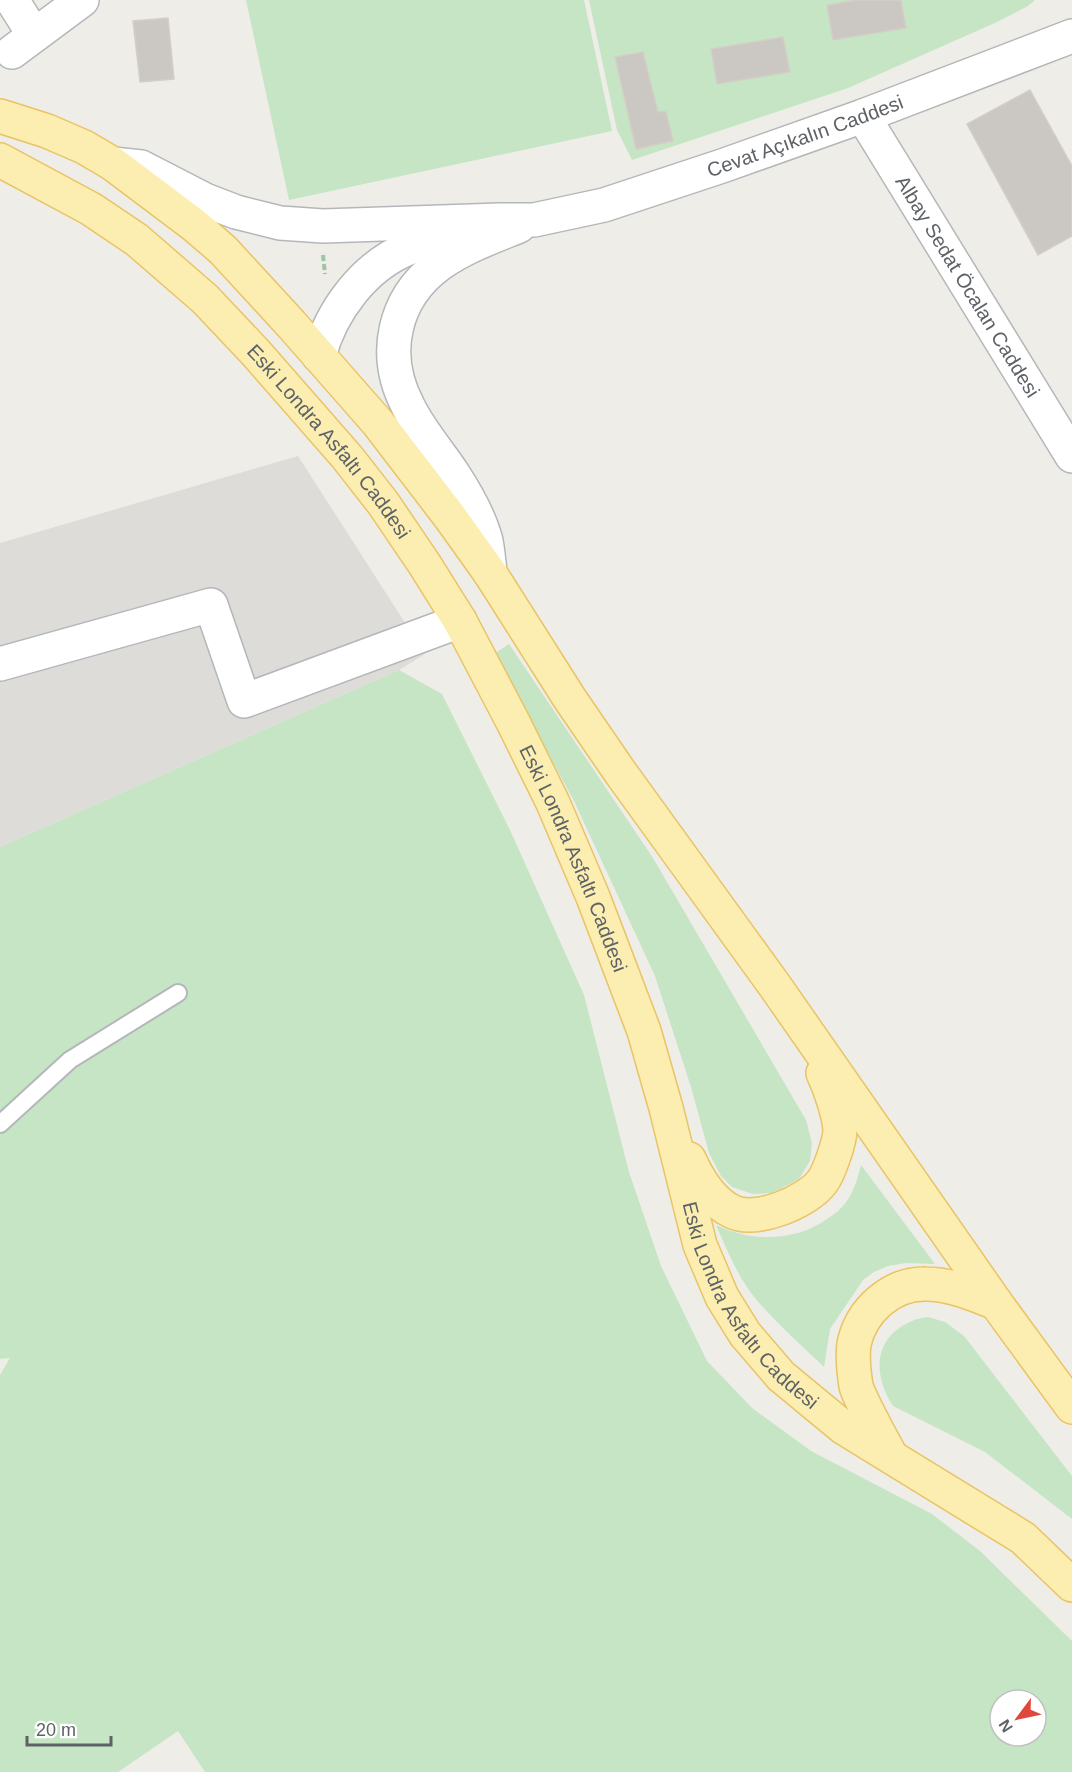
<svg xmlns="http://www.w3.org/2000/svg" width="1072" height="1772" font-family="Helvetica,sans-serif">
  <rect width="100%" height="100%" fill="#efede7"/>
  <!-- industrial -->
  <path fill="#dedcd9" d="M298,456L425,654L399,670L0,847V543Z"/>
  <!-- green -->
  <path fill="#c5e5c5" fill-rule="evenodd" d="M246,0H584L612,131L289,200Z
    M589,0H1035L1028,6L997,22L848,88L632,160L617,130Z
    M509,644L653,858L806,1120L812,1143L810,1161L799,1179L772,1193L753,1194L732,1187L721,1176L709,1153L691,1087L655,976L574,801L494,654Z
    M399,670L442,694L510,830L584,995L629,1172L661,1266L707,1361L752,1408L811,1451L932,1514L980,1551L1072,1641V1772H205L178,1731L118,1772H0V1375L10,1358L0,1359V847ZM1000,1700H1036V1736H1000Z
    M861,1165L935,1264L906,1263L888,1266L874,1272L863,1280L830,1329L824,1367C801,1345 776,1323 755,1298C738,1277 727,1250 716,1225C750,1242 795,1242 827,1219C832,1215 838,1212 842,1207C853,1195 857,1181 861,1165Z
    M928,1317L945,1322L964,1336L1072,1476V1519L985,1452L893,1406C873,1376 873,1338 910,1322C915,1319 922,1318 928,1317Z"/>
  <!-- building -->
  <path fill="#cbc8c4" stroke="#d4cfc5" stroke-width="1.5" d="M856,0H901L906,28L833,40L827,5Z
    M168,18L174,79L140,82L133,21Z
    M783,37L790,72L717,84L711,49Z
    M643,52L658,112L666,111L673,141L636,149L615,57Z
    M1030,90L1072,166V236L1038,255L967,124Z"/>
  <g fill="none" stroke-linecap="round" stroke-linejoin="round">
    <defs>
      <path id="service" d="M0,1124L70,1060L178,993"/>
      <g id="minor">
        <path d="M12,0L34,35"/>
        <path d="M12,52L82,0"/>
        <path id="s1" d="M863,116L1072,456"/>
        <path d="M0,664L211,605L244,701L460,621"/>
      </g>
      <g id="tertiary">
        <path id="s2" d="M113,164L141,167L205,200L236,212L280,223L323,226L500,220H534L604,205L722,166L863,116L1072,36"/>
        <path d="M319,356C331,311 364,266 409,248C425,241 442,237 458,233"/>
        <path d="M490,573C489,562 488,551 486,541C480,518 467,495 454,475C439,452 420,431 408,406C381,355 393,298 440,264C464,247 492,237 519,226"/>
      </g>
      <g id="primary">
        <path d="M0,116L47,131L84,147L113,164L194,225L223,250L292,325L378,423L450,517L490,573L570,699L620,772L775,986L996,1303L1072,1407"/>
        <path id="s3" d="M0,160L91,209L137,240L205,299L256,353L347,457L383,503L425,565L460,621L514,724L553,803L593,897L644,1031L666,1108L700,1245L722,1297L745,1334L781,1376L844,1428L1023,1538L1072,1585"/>
        <path d="M689,1159C698,1179 711,1201 731,1211C755,1224 807,1202 822,1182C829,1173 840,1141 840,1130C839,1114 830,1088 823,1073"/>
        <path d="M891,1456C882,1440 873,1423 865,1407C862,1400 858,1393 856,1386C854,1373 852,1357 854,1344C861,1311 891,1283 926,1284C950,1284 974,1294 996,1303"/>
      </g>
    </defs>
    <!-- service casing -->
    <use href="#service" stroke="#b4b7ba" stroke-width="20"/>
    <!-- minor casing -->
    <use href="#minor" stroke="#b4b7ba" stroke-width="36"/>
    <!-- tertiary casing -->
    <use href="#tertiary" stroke="#b4b7ba" stroke-width="36"/>
    <!-- primary casing -->
    <use href="#primary" stroke="#eac365" stroke-width="36"/>
    <!-- path -->
    <path stroke="#9dc3a8" stroke-width="4" stroke-dasharray="6 3" stroke-linecap="butt" d="M323,255L325,274"/>
    <!-- service -->
    <use href="#service" stroke="#fff" stroke-width="16"/>
    <!-- minor -->
    <use href="#minor" stroke="#fff" stroke-width="33"/>
    <!-- tertiary -->
    <use href="#tertiary" stroke="#fff" stroke-width="33"/>
    <!-- primary -->
    <use href="#primary" stroke="#fbeeb0" stroke-width="33"/>
  </g>
  <g text-anchor="middle" dominant-baseline="central" stroke-width="4.5" stroke-linejoin="round" paint-order="stroke">
    <!-- street labels -->
    <g font-size="20" fill="#5e6266" stroke="#fff">
      <text stroke="none"><textPath href="#s2" startOffset="717">Cevat Açıkalın Caddesi</textPath></text>
      <text stroke="none"><textPath href="#s1" startOffset="200">Albay Sedat Öcalan Caddesi</textPath></text>
      <text stroke="none"><textPath href="#s3" startOffset="438">Eski Londra Asfaltı Caddesi</textPath></text>
      <text stroke="none"><textPath href="#s3" startOffset="924">Eski Londra Asfaltı Caddesi</textPath></text>
      <text stroke="none"><textPath href="#s3" startOffset="1410">Eski Londra Asfaltı Caddesi</textPath></text>
    </g>
  </g>
  <!-- north arrow -->
  <g transform="translate(1018 1718) rotate(237)"><circle r="28" fill="#ffffff" stroke="#bfc0c2" stroke-width="1.5"/>
  <path d="M0-4.5L10 22L0 15L-10 22Z" fill="#e0473c"/>
  <text y="-9" font-size="16" font-weight="bold" text-anchor="middle" fill="#5e6266">N</text>
  </g>
  <!-- scale -->
  <path d="M27 1736v9h84v-9" fill="none" stroke="#5e6266" stroke-width="3"/>
  <text x="36" y="1736" font-size="18" fill="#5e6266" stroke="#ffffff" stroke-width="4.5" paint-order="stroke">20 m</text>
</svg>
